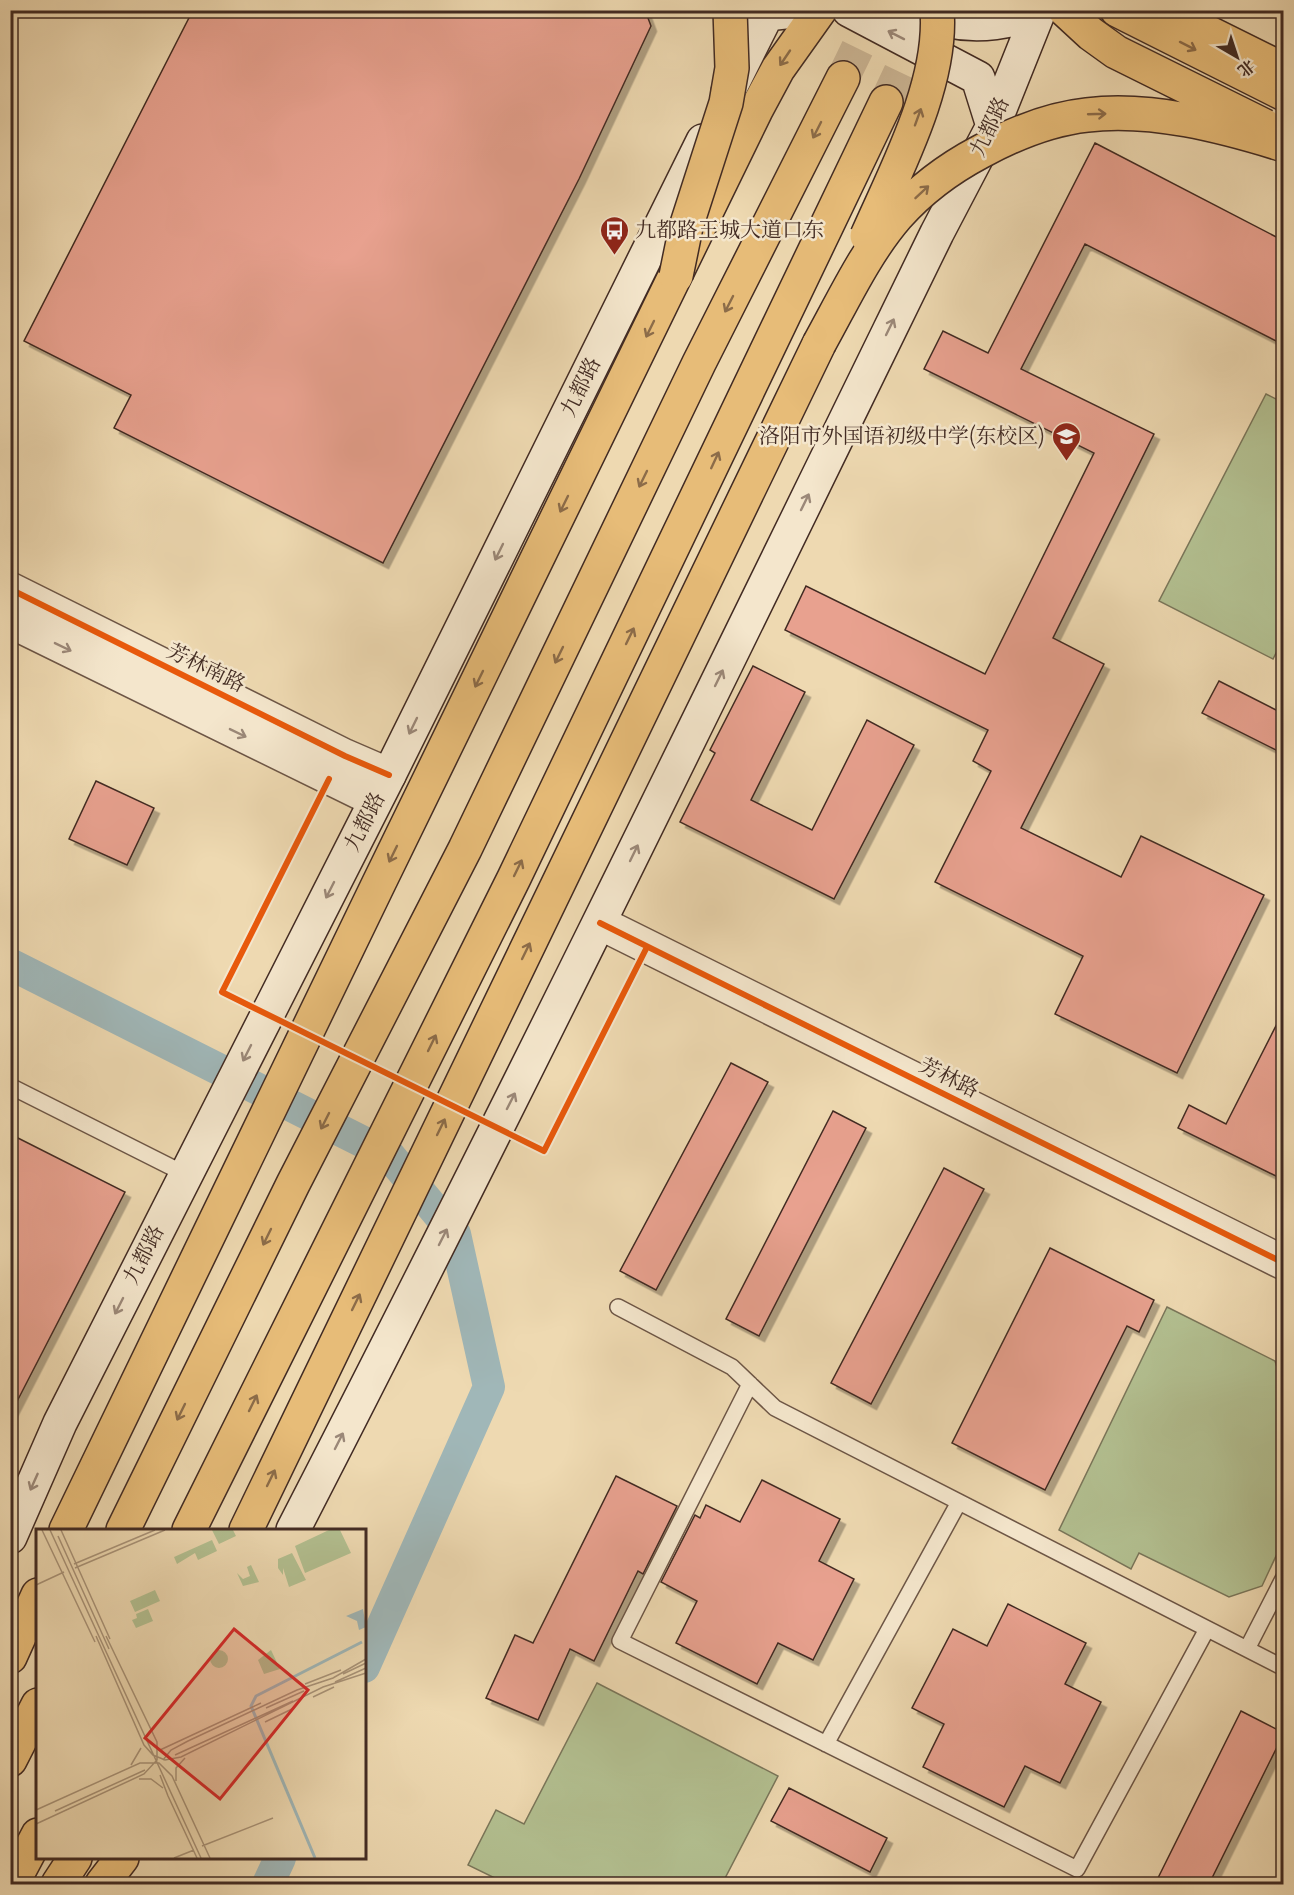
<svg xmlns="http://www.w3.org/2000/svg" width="1294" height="1895" font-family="Cardo,'Noto Serif SC',serif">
  <defs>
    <filter id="shadow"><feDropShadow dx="5.5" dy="5.5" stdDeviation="0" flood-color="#0004"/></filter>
  </defs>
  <rect width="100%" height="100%" fill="#eed9b1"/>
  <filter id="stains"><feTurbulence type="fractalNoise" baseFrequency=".00333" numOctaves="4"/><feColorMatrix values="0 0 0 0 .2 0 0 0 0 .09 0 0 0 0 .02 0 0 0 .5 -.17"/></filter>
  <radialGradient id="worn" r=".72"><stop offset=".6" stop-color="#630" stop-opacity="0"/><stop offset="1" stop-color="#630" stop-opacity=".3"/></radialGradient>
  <!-- green -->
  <path fill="#b3c091" stroke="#7a765a" stroke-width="1.5" d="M1266,394L1284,403V637L1273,659L1159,601Z
    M1167,1307L1275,1361L1283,1386V1541L1262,1586L1229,1597L1139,1553L1131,1569L1059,1530Z
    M597,1683L778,1776L722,1884H507L468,1865L496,1810L524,1824Z"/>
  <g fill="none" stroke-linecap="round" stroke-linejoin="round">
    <!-- canal -->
    <path stroke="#a0b7b8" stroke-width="32" d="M10,964L389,1155L455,1234L489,1387L364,1667
      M268,1884L280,1858"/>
  </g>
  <!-- building -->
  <path fill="#e8a18f" stroke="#422b23" stroke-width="1.5" filter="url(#shadow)" d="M193,10H645L651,26L579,179L383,563L114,428L131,395L24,341Z
    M1095,143L1284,241V345L1085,244L1021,369L1154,434L1053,638L1104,664L1021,828L1121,877L1141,836L1264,895L1177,1073L1055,1014L1083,956L935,882L991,771L973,761L988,730L785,630L806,586L985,674L1094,453L924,369L943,331L988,353Z
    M753,666L805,692L751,800L812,830L867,720L914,745L834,899L680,822L715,753L710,750Z
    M1219,681L1284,714V754L1202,713Z
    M96,781L154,808L127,865L69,839Z
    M1284,1010V1180L1178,1128L1189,1105L1226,1124Z
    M731,1063L768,1082L656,1290L620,1271Z
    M833,1111L866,1128L759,1336L726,1319Z
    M10,1134L125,1192L10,1415Z
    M944,1168L984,1189L871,1404L831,1383Z
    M1050,1248L1154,1300L1139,1332L1127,1326L1045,1490L952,1443Z
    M616,1476L677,1506L643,1574L638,1571L594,1661L570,1649L538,1720L486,1698L515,1635L533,1643Z
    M762,1480L840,1519L819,1561L854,1579L813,1660L778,1643L757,1684L676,1643L697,1601L661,1582L695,1515L700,1518L706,1505L740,1522Z
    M1008,1604L1086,1643L1065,1684L1101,1702L1060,1783L1025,1766L1004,1807L923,1767L944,1724L912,1708L953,1629L987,1646Z
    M1241,1711L1284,1733L1209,1884H1155Z
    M789,1788L887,1838L870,1872L771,1821Z"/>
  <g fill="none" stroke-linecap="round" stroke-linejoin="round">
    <!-- primary-tunnel -->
    <path stroke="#ccb695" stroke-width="33" stroke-dasharray="33 16" stroke-linecap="butt" d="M843,78L876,10
      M886,102L925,19"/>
    <defs>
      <path id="service" d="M10,1086L185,1174
        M618,1307L732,1367L775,1408L1284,1668
        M750,1384L620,1641L1077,1869L1207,1629
        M1247,1649L1284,1577
        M826,1744L959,1502"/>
      <path id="tertiary" d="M10,589L345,756L389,775
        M10,621L375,800
        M600,923L1284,1263"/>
      <path id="secondary" d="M849,10L978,78L993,126
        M914,10C955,28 998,28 1040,10
        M767,14L802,10
        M728,92L769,10
        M293,1530C514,1101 725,667 937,233L993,126L1039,11
        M10,1537L60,1423L389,775L703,141"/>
      <path id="primary" d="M1117,10L1284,94
        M66,1530L376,889L756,110L778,69L820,10
        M123,1530L293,1184L465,849L699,363L843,78
        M189,1530L514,878L886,102
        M246,1530L819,344
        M10,1657L38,1595
        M10,1760L38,1705
        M12,1884L38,1835
        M58,1884L75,1858
        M102,1884L122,1858"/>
      <path id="trunk" d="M1163,10L1284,70"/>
    </defs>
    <!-- service casing -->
    <use href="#service" stroke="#6d5646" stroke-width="18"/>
    <!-- tertiary casing -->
    <use href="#tertiary" stroke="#6d5646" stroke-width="36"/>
    <!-- secondary casing -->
    <use href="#secondary" stroke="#422b23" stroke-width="36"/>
    <!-- primary casing -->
    <use href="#primary" stroke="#422b23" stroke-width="36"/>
    <!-- trunk casing -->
    <use href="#trunk" stroke="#422b23" stroke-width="36"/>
    <!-- service -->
    <use href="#service" stroke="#f4e6cc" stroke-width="15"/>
    <!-- tertiary -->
    <use href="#tertiary" stroke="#f4e6cc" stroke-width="33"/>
    <!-- secondary -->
    <use href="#secondary" stroke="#f4e6cc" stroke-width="33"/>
    <!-- primary -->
    <use href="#primary" stroke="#e7bc78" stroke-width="33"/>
    <!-- trunk -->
    <use href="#trunk" stroke="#e7bc78" stroke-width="33"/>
    <defs>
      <path id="primary-bridge" d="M1065,10L1091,34L1116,52L1265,126
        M867,236C896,170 943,83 937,10
        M676,276L686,227L726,103L732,68L730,10
        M819,344C843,301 865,253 897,216C921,189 948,169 980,152C1013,134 1049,119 1087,115C1150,107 1223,126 1284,145"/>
    </defs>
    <!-- primary-bridge casing -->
    <use href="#primary-bridge" stroke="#422b23" stroke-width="36" stroke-linecap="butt"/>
    <!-- primary-bridge -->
    <use href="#primary-bridge" stroke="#e7bc78" stroke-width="33"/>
    <defs>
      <path id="cycleway" d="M10,589L345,756L389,775
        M329,779L222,992L544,1151L647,947
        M600,923L1284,1263"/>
    </defs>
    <!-- cycleway casing -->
    <use href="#cycleway" stroke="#f4e6cc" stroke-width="10"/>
    <!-- cycleway -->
    <use href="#cycleway" stroke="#e8590c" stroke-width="6"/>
  </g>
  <!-- one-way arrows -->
  <defs><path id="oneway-shaft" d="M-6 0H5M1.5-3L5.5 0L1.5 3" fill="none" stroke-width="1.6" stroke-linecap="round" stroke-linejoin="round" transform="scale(1.5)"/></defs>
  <g stroke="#9b8878">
    <use href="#oneway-shaft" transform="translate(896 35) rotate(-153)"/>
    <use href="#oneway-shaft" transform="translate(890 327) rotate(-64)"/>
    <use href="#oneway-shaft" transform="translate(805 502) rotate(-64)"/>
    <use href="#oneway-shaft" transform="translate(499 552) rotate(116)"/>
    <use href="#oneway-shaft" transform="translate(63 647) rotate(26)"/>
    <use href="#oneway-shaft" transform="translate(719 678) rotate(-64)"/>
    <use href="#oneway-shaft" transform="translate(413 726) rotate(116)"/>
    <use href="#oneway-shaft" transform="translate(238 733) rotate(26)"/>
    <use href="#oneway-shaft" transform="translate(634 853) rotate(-64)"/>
    <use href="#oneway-shaft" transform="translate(330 890) rotate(117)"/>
    <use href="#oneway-shaft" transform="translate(247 1053) rotate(117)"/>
    <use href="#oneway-shaft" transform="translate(511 1101) rotate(-63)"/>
    <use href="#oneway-shaft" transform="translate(443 1237) rotate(-63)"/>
    <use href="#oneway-shaft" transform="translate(119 1306) rotate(117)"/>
    <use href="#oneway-shaft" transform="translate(339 1441) rotate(-63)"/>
    <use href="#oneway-shaft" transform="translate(34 1482) rotate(114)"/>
  </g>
  <g stroke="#8c6c49">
    <use href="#oneway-shaft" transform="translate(1188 46) rotate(27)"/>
    <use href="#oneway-shaft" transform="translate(785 58) rotate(124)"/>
    <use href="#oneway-shaft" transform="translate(1097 114) rotate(-2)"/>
    <use href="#oneway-shaft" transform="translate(918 117) rotate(-70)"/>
    <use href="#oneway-shaft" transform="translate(817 130) rotate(117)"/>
    <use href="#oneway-shaft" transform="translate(922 192) rotate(-43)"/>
    <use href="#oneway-shaft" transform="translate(729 304) rotate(117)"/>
    <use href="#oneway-shaft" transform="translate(650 329) rotate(116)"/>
    <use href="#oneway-shaft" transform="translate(715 460) rotate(-65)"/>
    <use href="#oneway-shaft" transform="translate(643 479) rotate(116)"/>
    <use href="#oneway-shaft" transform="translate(564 504) rotate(116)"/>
    <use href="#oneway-shaft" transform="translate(630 636) rotate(-64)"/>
    <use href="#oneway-shaft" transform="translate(559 655) rotate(116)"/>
    <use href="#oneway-shaft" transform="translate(479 679) rotate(116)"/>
    <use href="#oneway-shaft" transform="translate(393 854) rotate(116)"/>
    <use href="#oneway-shaft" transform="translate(518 868) rotate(-64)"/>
    <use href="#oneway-shaft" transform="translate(526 951) rotate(-64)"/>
    <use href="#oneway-shaft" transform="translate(432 1043) rotate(-64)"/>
    <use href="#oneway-shaft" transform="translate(325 1121) rotate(117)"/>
    <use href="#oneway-shaft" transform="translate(441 1127) rotate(-64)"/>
    <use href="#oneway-shaft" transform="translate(267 1237) rotate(116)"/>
    <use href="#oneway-shaft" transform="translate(356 1302) rotate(-64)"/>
    <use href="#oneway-shaft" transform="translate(253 1403) rotate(-64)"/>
    <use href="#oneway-shaft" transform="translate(181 1412) rotate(116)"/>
    <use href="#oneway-shaft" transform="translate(271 1478) rotate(-64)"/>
  </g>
  <!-- icons -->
  <defs>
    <symbol id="bus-pin" viewBox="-11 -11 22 30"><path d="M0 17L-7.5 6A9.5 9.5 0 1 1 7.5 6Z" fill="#8f2418" stroke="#f4e6cc"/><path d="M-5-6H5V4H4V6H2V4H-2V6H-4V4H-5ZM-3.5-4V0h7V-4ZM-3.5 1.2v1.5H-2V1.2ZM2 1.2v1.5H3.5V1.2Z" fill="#fff"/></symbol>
    <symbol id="school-pin" viewBox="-11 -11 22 30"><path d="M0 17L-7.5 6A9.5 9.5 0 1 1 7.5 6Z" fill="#8f2418" stroke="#f4e6cc"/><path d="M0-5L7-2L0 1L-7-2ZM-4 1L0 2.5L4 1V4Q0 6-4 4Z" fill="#fff"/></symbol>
  </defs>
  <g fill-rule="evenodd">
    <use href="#bus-pin" x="598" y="214" width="33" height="45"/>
    <use href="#school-pin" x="1050" y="420" width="33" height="45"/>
  </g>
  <g text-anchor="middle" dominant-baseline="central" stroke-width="5" stroke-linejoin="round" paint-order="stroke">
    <!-- street labels -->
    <g font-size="21" fill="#422b23" stroke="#f4e6cc">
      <text transform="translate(990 127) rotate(-65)">九都路</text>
      <text transform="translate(581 387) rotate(-64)">九都路</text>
      <text transform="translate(206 668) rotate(26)">芳林南路</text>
      <text transform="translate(365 822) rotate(-63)">九都路</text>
      <text transform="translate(949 1078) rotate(26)">芳林路</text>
      <text transform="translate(144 1255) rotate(-63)">九都路</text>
    </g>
    <!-- poi labels -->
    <g font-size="21" fill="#422b23" stroke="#f4e6cc" text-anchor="start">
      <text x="635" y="230">九都路王城大道口东</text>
      <text x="1045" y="436" text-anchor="end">洛阳市外国语初级中学(东校区)</text>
    </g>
  </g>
  <!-- overview -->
  <g transform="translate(36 1529)">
    <rect width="330" height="330" fill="#eed9b1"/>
    <path d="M176,1H197L200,7L183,15ZM293,1H304L315,24L269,44L259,17ZM176,11L181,22L162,31L159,24L141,35L138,28ZM256,24L270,51L253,58L247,39V46L242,39V30ZM215,36L223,53L207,57L201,44L207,50L214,47L211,38ZM119,61L124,72L99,83L94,72ZM112,80L117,92L100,99L96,91L101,89L100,85ZM235,121L244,140L228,145L222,131ZM174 130a9 9 0 1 1 18 0a9 9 0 1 1-18 0Z" fill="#b3c091"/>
    <path d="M327,80L330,98L323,101L321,92L310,87Z" fill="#a0b7b8"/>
    <path fill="none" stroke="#a0b7b8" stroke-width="3" d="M279,329L215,177L220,167L326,113"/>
    <path fill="none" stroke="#a99378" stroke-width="1.5" d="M6,1L59,113M14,1L165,329M25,1L74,110M22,7L73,120M38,35L119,1M39,39L129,1M0,56L28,43M60,107L108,216L117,226L129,231L145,228L287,158L330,144M307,145L330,134M299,153L330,139M269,155L305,141M277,168L298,158M230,179L268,162M229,193L256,180M124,221L225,174M139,226L257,172M127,231L135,221L152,212L261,161L297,149L330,130M95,236L105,219M124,246L132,267M103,250H115L127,259M140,252V239L149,229M132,267L161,329M0,281L104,234H123L136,247L174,329M19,282L109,241M0,295L108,245L121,231V213L70,107M166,317L237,289M138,329L158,321"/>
    <path fill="#d62828" fill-opacity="0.15" stroke="#d62828" stroke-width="3" d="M198,100L272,161L184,270L109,209Z"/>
    <rect width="330" height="330" fill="none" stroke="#422b23" stroke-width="3"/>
  </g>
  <!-- margin -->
  <rect width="1294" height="1895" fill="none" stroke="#eed9b1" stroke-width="36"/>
  <rect x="12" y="12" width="1270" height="1871" fill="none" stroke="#422b23" stroke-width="3"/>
  <rect x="18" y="18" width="1258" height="1859" fill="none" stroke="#422b23" stroke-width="1.5"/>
  <!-- north arrow -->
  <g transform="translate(1237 57) rotate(141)" stroke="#f4e6cc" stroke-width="4.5" paint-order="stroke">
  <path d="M0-4.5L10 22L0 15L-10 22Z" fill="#422b23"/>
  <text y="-9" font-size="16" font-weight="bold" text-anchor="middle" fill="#422b23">北</text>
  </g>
  <rect width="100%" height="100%" filter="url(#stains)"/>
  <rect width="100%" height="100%" fill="url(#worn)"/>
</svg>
